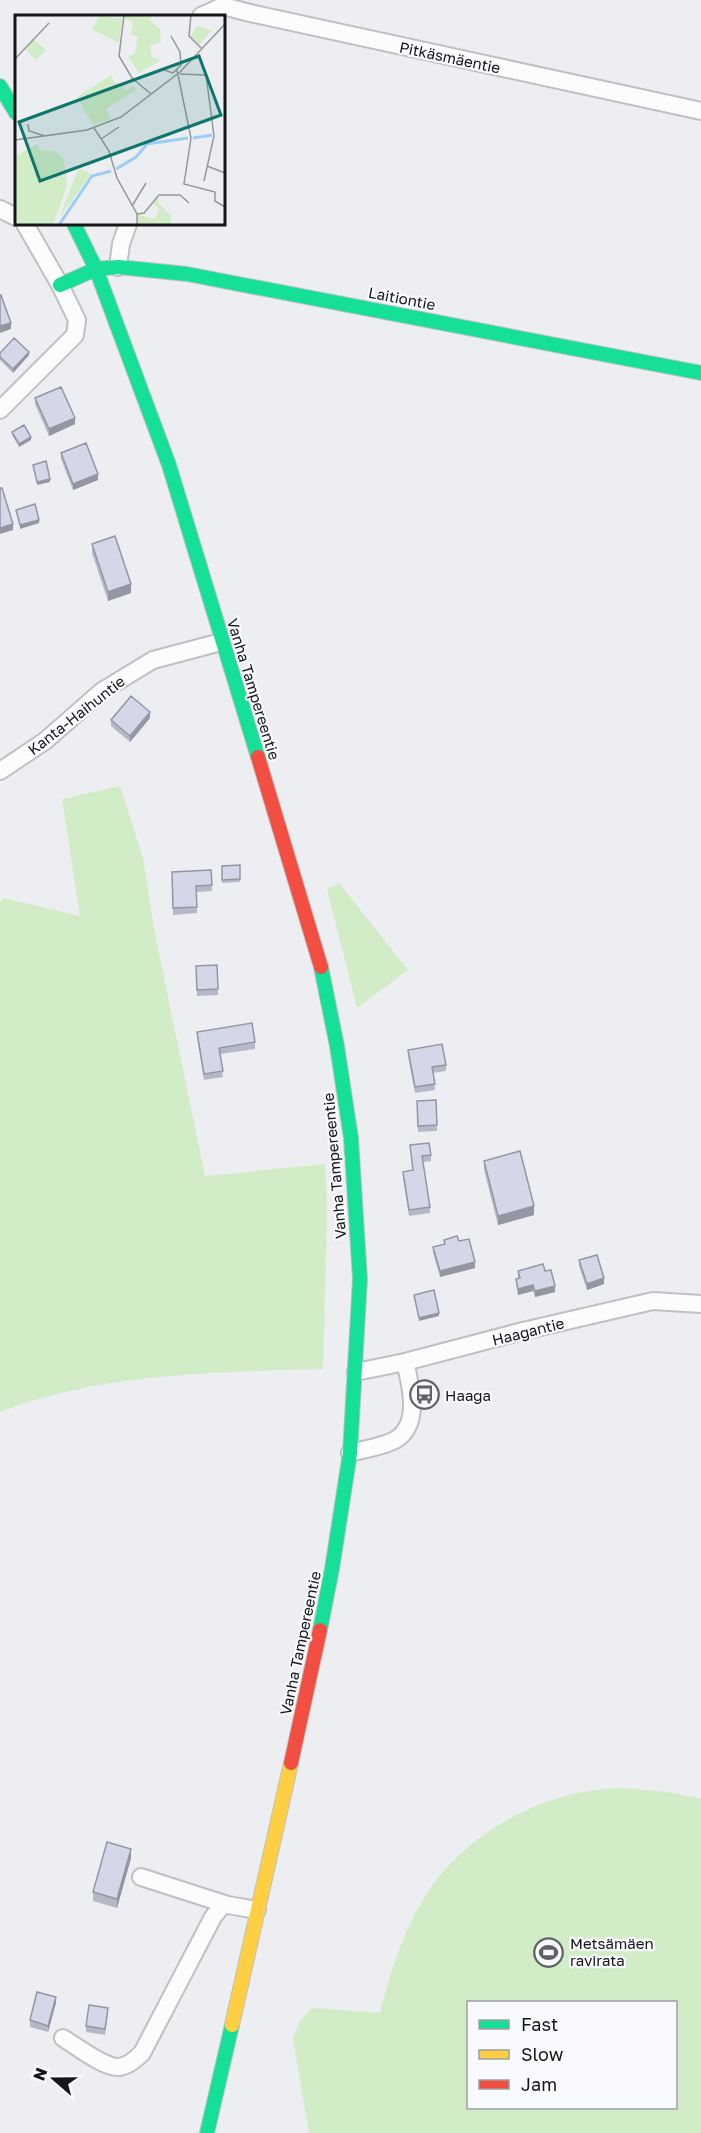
<svg xmlns="http://www.w3.org/2000/svg" width="701" height="2133" font-family="'Golos Text',sans-serif">
  <rect width="100%" height="100%" fill="#eceef1"/>
  <!-- green -->
  <path fill="#d3ecc8" fill-rule="evenodd" d="M120,786L143,858L155,934L205,1176L325,1164L327,1215L323,1369C219,1372 98,1373 0,1412V901L4,898L80,916L62,799Z
    M339,883L408,970L357,1008L327,889Z
    M625,1788L668,1792L701,1799V2133H309L293,2039L300,2021L312,2008L380,2013C391,1970 404,1928 429,1890C471,1828 551,1788 625,1788ZM468,2002H676V2108H468Z"/>
  <g fill="none" stroke-linecap="round" stroke-linejoin="round">
    <defs>
      <path id="street" d="M201,16L223,6L250,13L701,111
        M0,209L16,217
        M118,267L121,244L128,224
        M0,410L75,335L77,320L60,285L25,224
        M0,771L45,741L102,691L153,660L221,642
        M356,1372L405,1362L523,1331L653,1301L701,1304
        M350,1453C364,1449 382,1447 395,1440C421,1425 411,1386 405,1362
        M141,1877L228,1905
        M63,2038C76,2046 103,2067 118,2067C127,2067 136,2059 142,2053L213,1917L222,1906L228,1905L257,1910"/>
      <path id="fast" d="M0,86L16,113
        M74,224L96,269L169,465L258,757
        M60,285L96,269L118,267L187,274L701,373
        M320,1630L332,1569L350,1453L360,1279L351,1138L337,1046L321,967
        M207,2133L232,2025"/>
      <path id="slow" d="M232,2025L291,1763"/>
      <path id="jam" d="M258,757L321,967
        M291,1763L320,1630"/>
    </defs>
    <!-- street casing -->
    <use href="#street" stroke="#bfc0c3" stroke-width="20"/>
    <!-- fast casing -->
    <use href="#fast" stroke="#bfc0c3" stroke-width="16"/>
    <!-- slow casing -->
    <use href="#slow" stroke="#bfc0c3" stroke-width="16"/>
    <!-- jam casing -->
    <use href="#jam" stroke="#bfc0c3" stroke-width="16"/>
    <!-- street -->
    <use href="#street" stroke="#fcfcfd" stroke-width="16"/>
    <!-- fast -->
    <use href="#fast" stroke="#16e098" stroke-width="14"/>
    <!-- slow -->
    <use href="#slow" stroke="#ffcf43" stroke-width="14"/>
    <!-- jam -->
    <use href="#jam" stroke="#f24e42" stroke-width="14"/>
  </g>
  <!-- wall -->
  <path fill="#b5b9c7" d="M0,353L29,355L13,373L0,360Z
    M35,398L75,424L49,436L35,404Z
    M12,432L31,440L19,447L12,435Z
    M61,453L98,480L73,490L61,459Z
    M92,544L131,593L108,601L92,553Z
    M150,718L130,742L111,726V720Z
    M240,865V882L222,883V866Z
    M211,870L212,891L197,892V913L173,915L172,872Z
    M217,965L218,995L197,996L196,966Z
    M197,1032L255,1042V1049L220,1054L223,1077L204,1080L197,1038Z
    M408,1050L446,1065V1071L433,1073L435,1090L415,1093L408,1056Z
    M436,1100L437,1131L418,1132L417,1101Z
    M410,1145L431,1155V1161L423,1162L430,1207V1213L409,1216L403,1178V1172L413,1171Z
    M484,1161L534,1215L498,1225L484,1170Z
    M444,1240L459,1241L475,1268L440,1277L433,1253V1247L444,1244Z
    M579,1260L604,1284L587,1290L579,1266Z
    M518,1271H545L555,1292L535,1297L533,1291L518,1295L516,1285V1279H518Z
    M131,1858L117,1908L93,1901V1892Z
    M56,2003L48,2032L30,2027V2020Z
    M108,2014L105,2035L86,2032V2026Z"/>
  <!-- shaded-wall -->
  <path fill="#9496a2" d="M11,323V329L0,333V326Z
    M29,352V355L13,373V369Z
    M75,418V424L49,436V429Z
    M31,437V440L19,447V444Z
    M98,474V480L73,490V484Z
    M50,479V482L37,485V482Z
    M39,520V523L20,529V525Z
    M13,524V530L0,534V528Z
    M131,584V593L108,601V592Z
    M150,712V718L130,742V736Z
    M534,1206V1215L498,1225V1216Z
    M475,1262V1268L440,1277V1271Z
    M604,1278V1284L587,1290V1284Z
    M533,1285V1291L518,1295V1289Z
    M555,1286V1292L535,1297V1291Z
    M439,1313V1316L419,1321V1318Z
    M131,1849V1858L117,1908V1899Z
    M56,1997V2003L48,2032V2026Z"/>
  <!-- building -->
  <path fill="#d3d7e7" stroke="#9496a2" stroke-width="1.5" d="M1,295L11,323L0,326V296Z
    M14,338L29,352L13,369L0,357V353Z
    M61,387L75,418L49,429L35,398Z
    M24,425L31,437L19,444L12,432Z
    M86,443L98,474L73,484L61,453Z
    M46,461L50,479L37,482L33,465Z
    M0,488H2L13,524L0,528Z
    M35,504L39,520L20,525L16,510Z
    M115,536L131,584L108,592L92,544Z
    M131,696L150,712L130,736L111,720Z
    M240,865V879L222,880V866Z
    M211,870L212,885L196,886L197,907L173,908L172,872Z
    M217,965L218,989L197,990L196,966Z
    M252,1023L255,1042L219,1048L223,1071L204,1074L197,1032Z
    M442,1044L446,1065L432,1067L435,1084L415,1087L408,1050Z
    M436,1100L437,1125L418,1126L417,1101Z
    M429,1143L431,1155L422,1156L430,1207L409,1210L403,1172L413,1170L410,1145Z
    M520,1151L534,1206L498,1216L484,1161Z
    M457,1236L459,1241L469,1239L475,1262L440,1271L433,1247L445,1244L444,1240Z
    M597,1255L604,1278L587,1284L579,1260Z
    M543,1264L545,1271L551,1270L555,1286L535,1291L533,1285L518,1289L516,1279L520,1278L518,1271Z
    M434,1290L439,1313L419,1318L414,1295Z
    M107,1842L131,1849L117,1899L93,1892Z
    M37,1992L56,1997L48,2026L30,2020Z
    M89,2005L108,2008L105,2029L86,2026Z"/>
  <!-- icons -->
  <defs>
    <symbol id="bus-ring" viewBox="-11 -11 22 22"><circle r="9.5" fill="#f9fafe" stroke="#606264" stroke-width="1.5"/><path d="M-5-6H5V4H4V6H2V4H-2V6H-4V4H-5ZM-3.5-4V0h7V-4ZM-3.5 1.2v1.5H-2V1.2ZM2 1.2v1.5H3.5V1.2Z" fill="#606264"/></symbol>
    <symbol id="stadium-ring" viewBox="-11 -11 22 22"><circle r="9.5" fill="#f9fafe" stroke="#606264" stroke-width="1.5"/><path d="M0-5a6.5 5 0 1 0 0 10a6.5 5 0 1 0 0-10ZM-3.5-1.8h7v3.6h-7Z" fill="#606264"/></symbol>
  </defs>
  <g fill-rule="evenodd">
    <use href="#bus-ring" x="408" y="1378" width="33" height="33"/>
    <use href="#stadium-ring" x="532" y="1936" width="33" height="33"/>
  </g>
  <g text-anchor="middle" dominant-baseline="central" stroke-width="4.5" stroke-linejoin="round" paint-order="stroke">
    <!-- street labels -->
    <g font-size="15" fill="#151618" stroke="#f9fafe">
      <text transform="translate(450 57) rotate(12)">Pitkäsmäentie</text>
      <text transform="translate(402 298) rotate(11)">Laitiontie</text>
      <text transform="translate(254 689) rotate(73)">Vanha Tampereentie</text>
      <text transform="translate(76 715) rotate(-38)">Kanta-Haihuntie</text>
      <text transform="translate(334 1166) rotate(-95)">Vanha Tampereentie</text>
      <text transform="translate(528 1331) rotate(-14)">Haagantie</text>
      <text transform="translate(300 1643) rotate(-78)">Vanha Tampereentie</text>
    </g>
    <!-- poi labels -->
    <g font-size="15" fill="#151618" stroke="#f9fafe" text-anchor="start">
      <text x="445" y="1395">Haaga</text>
      <text x="570" y="1943">Metsämäen<tspan x="570" dy="17">ravirata</tspan></text>
    </g>
  </g>
  <!-- overview -->
  <g transform="translate(15 15)">
    <rect width="210" height="210" fill="#eceef1"/>
    <path d="M85,0L107,4L104,28L77,14ZM109,0L137,1L135,5L145,14L146,27L135,31L137,42L146,45L124,58L113,41L120,39L123,21L116,20L118,6L108,4ZM182,11L197,15L184,30L175,21ZM18,24L31,35L21,45L11,35ZM96,60L100,68L108,69L109,76L119,71L121,75L91,94L96,104L78,110L62,82ZM22,129L25,135L39,136L49,144L52,171L38,210H0V141ZM64,153L76,159L45,202L55,174ZM143,181L144,189L156,200V210L122,209V199L139,204L145,194L137,188Z" fill="#d3ecc8"/>
    <path fill="none" stroke="#9dcdf7" stroke-width="3" d="M178,123L197,120M101,154L121,142L132,129L173,123M44,210L77,161L96,156"/>
    <path fill="none" stroke="#96989a" stroke-width="1.5" d="M109,0L104,41L117,63L136,79M176,0L174,21L186,33M0,44L34,8M146,54L158,58L166,50L165,37L156,21M162,55L176,123L169,169L200,177V186L210,192M165,59L191,60L199,121L189,166M13,109L14,116L30,121M79,113L94,136L102,163L122,199V210M86,124L104,112M0,125L72,115L106,102L165,57L210,9M192,151L210,158M117,191L131,168M122,199L129,198L144,180H165L174,188"/>
    <path fill="#0f766e" fill-opacity="0.15" stroke="#0f766e" stroke-width="3" d="M184,41L206,100L25,166L4,107Z"/>
    <rect width="210" height="210" fill="none" stroke="#151618" stroke-width="3"/>
  </g>
  <!-- legend -->
  <rect x="467" y="2001" width="210" height="108" fill="#f9fafe" stroke="#9e9fa2" stroke-width="1.5"/>
  <rect x="479" y="2020" width="30" height="9" fill="#16e098" stroke="#9e9fa2" stroke-width="1.5"/>
  <text x="521" y="2031" font-size="18" fill="#151618">Fast</text>
  <rect x="479" y="2050" width="30" height="9" fill="#ffcf43" stroke="#9e9fa2" stroke-width="1.5"/>
  <text x="521" y="2061" font-size="18" fill="#151618">Slow</text>
  <rect x="479" y="2080" width="30" height="9" fill="#f24e42" stroke="#9e9fa2" stroke-width="1.5"/>
  <text x="521" y="2091" font-size="18" fill="#151618">Jam</text>
  <!-- north arrow -->
  <g transform="translate(54 2079) rotate(290)" stroke="#f9fafe" stroke-width="4.5" paint-order="stroke">
  <path d="M0-4.5L10 22L0 15L-10 22Z" fill="#151618"/>
  <text y="-9" font-size="16" font-weight="bold" text-anchor="middle" fill="#151618">N</text>
  </g>
</svg>
